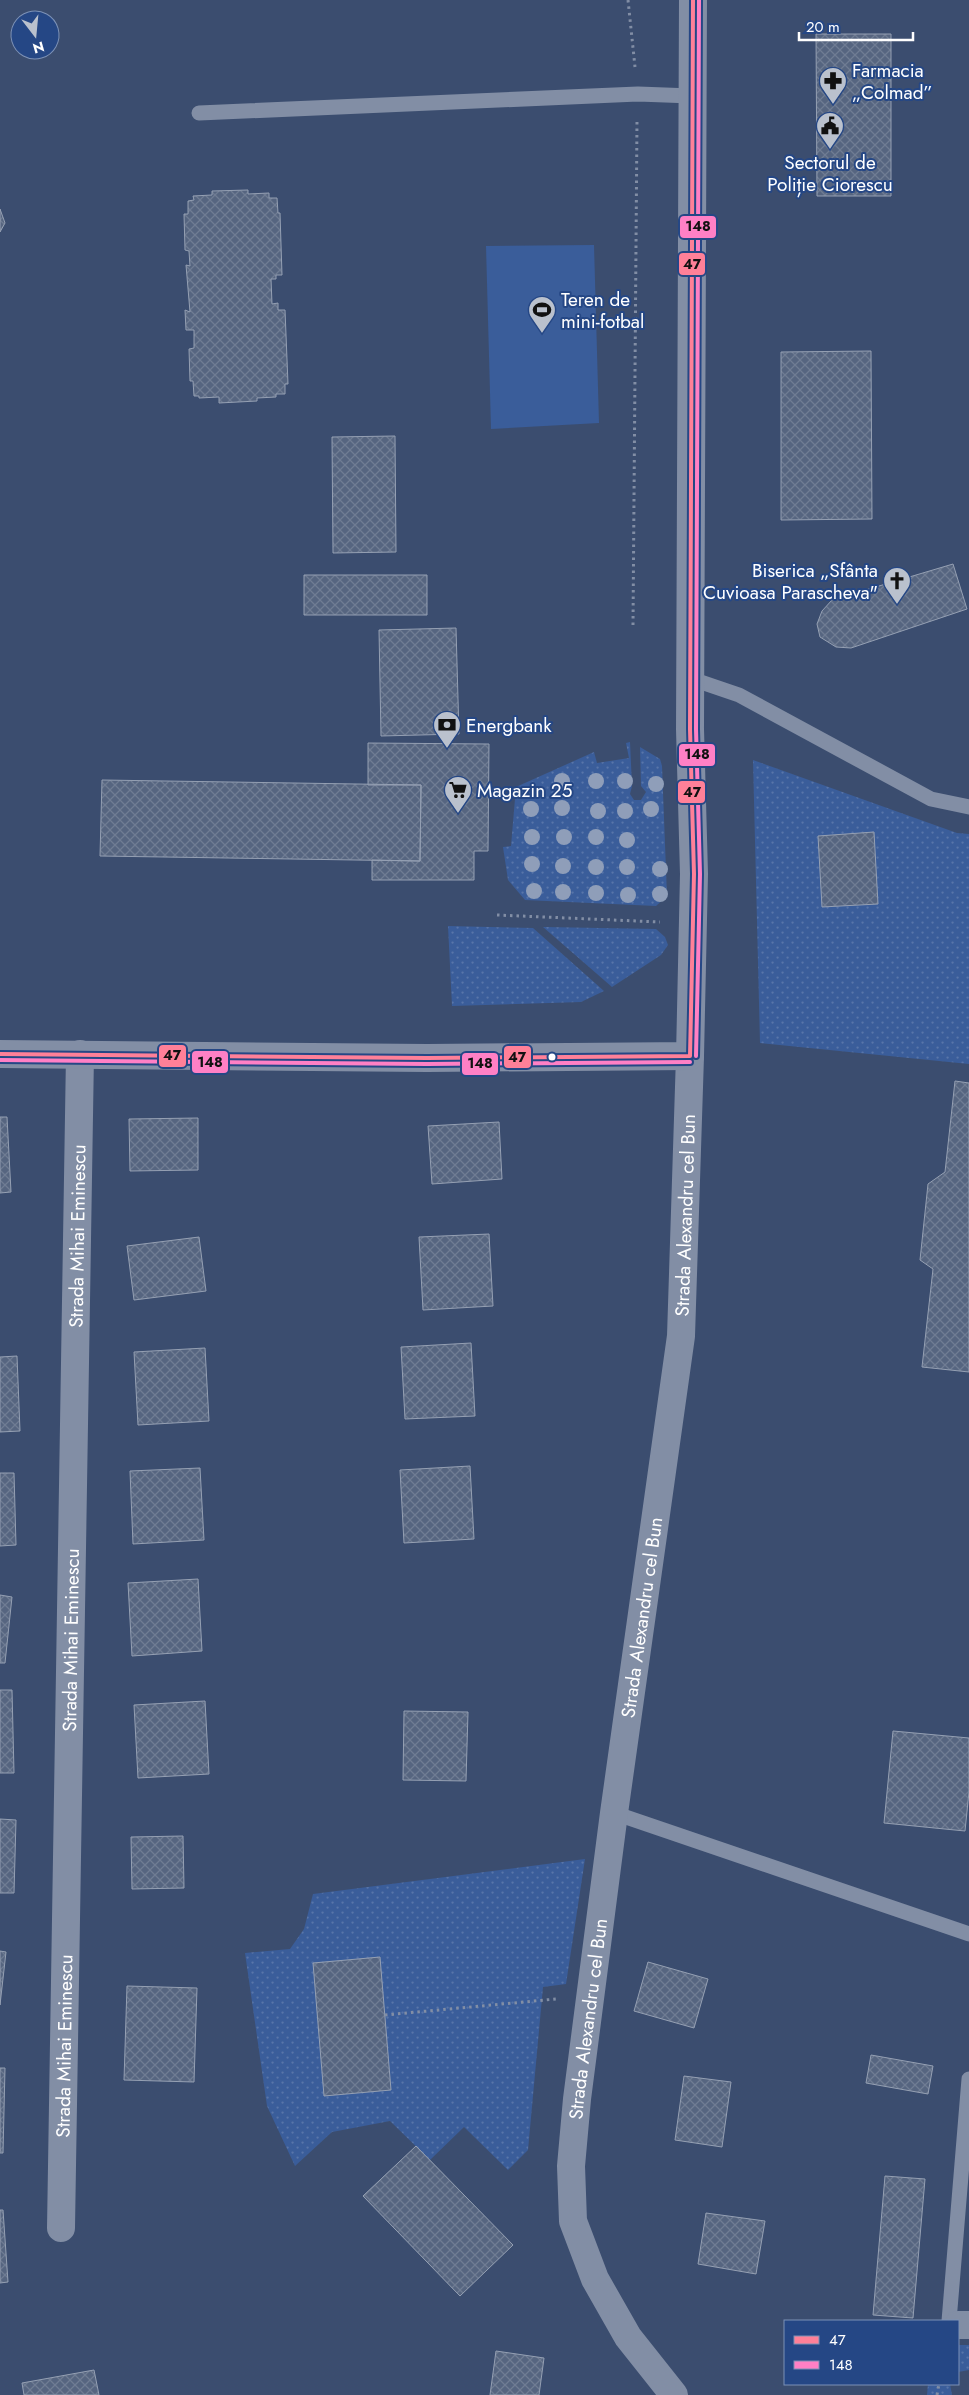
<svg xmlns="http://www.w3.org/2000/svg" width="969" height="2395" font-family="Jost,sans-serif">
  <defs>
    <pattern id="green-dots" width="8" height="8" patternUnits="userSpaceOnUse" patternTransform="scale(1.25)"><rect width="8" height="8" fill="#3a5d9a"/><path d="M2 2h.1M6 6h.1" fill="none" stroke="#5875a9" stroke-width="1.8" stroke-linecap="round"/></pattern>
    <pattern id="building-cross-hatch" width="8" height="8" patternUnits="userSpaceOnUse" patternTransform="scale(1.25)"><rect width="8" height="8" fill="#566580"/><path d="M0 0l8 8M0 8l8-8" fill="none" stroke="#6f7c93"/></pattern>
  </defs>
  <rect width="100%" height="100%" fill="#3b4d6f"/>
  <!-- green -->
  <path fill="url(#green-dots)" d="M630,742L632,786L630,794L634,800H641L646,792L641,786L640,747L660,759L662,766L667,896L656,906L525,900L508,880L503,847L511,846L516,787L594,752L597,763L629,758L626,743Z
    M753,760L957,833L969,834V1064L760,1043Z
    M448,926L533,928L604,991L581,1002L452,1006Z
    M543,927L656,929L665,937L668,945L661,955L612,987Z
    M585,1859L566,1984L543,1987L528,2150L508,2170L464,2127L430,2160L390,2121L332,2132L295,2166L267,2106L245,1953L290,1949L304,1929L313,1894Z
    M958,2345H969V2370L958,2372Z
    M928,2384H950L952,2395H927Z"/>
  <!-- pitch -->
  <path fill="#3a5d9a" d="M594,245L599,423L491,429L486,246Z"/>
  <!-- building -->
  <path fill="url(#building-cross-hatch)" stroke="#95a0b3" d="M816,34H891V196H817Z
    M248,190V194L269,193V198H277L278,213H280L282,275H276V279H271L272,304L278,303V310H285L288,384H285V394H276V397L257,398V401L219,403V397L199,398V396H194L193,381H190L189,349L194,348V330H186L185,310L190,312L186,265L190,266L189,251L185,250L184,214H188V201L194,200L193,196L212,195V191Z
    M0,209L5,223L0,232Z
    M871,351L872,519L781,520V352Z
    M395,436L396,552L333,553L332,437Z
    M953,564L967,609L851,648L836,647L820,637L817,624L822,611L832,600Z
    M304,575H427V615H304Z
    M456,628L459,734L381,736L379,630Z
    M368,743L489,744L488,851H474V880H372V860L420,861L421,785H368Z
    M102,780L421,785L420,861L100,856Z
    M874,832L878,904L822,907L818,836Z
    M955,1081L969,1083V1372L922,1367L933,1269L920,1260L928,1184L945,1172Z
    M0,1117H7L11,1192L0,1193Z
    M198,1118V1170L130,1171L129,1119Z
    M499,1122L502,1179L432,1184L428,1126Z
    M489,1234L493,1306L423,1310L419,1237Z
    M199,1237L206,1291L134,1300L127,1246Z
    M471,1343L475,1416L405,1419L401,1347Z
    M205,1348L209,1421L138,1425L134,1352Z
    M17,1356L20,1431L0,1432V1357Z
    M470,1466L474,1539L404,1543L400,1470Z
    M200,1468L204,1540L133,1544L130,1471Z
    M0,1473H14L16,1545L0,1546Z
    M198,1579L202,1651L132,1656L128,1583Z
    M0,1595L12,1597L5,1663H0Z
    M0,1690H12L14,1773H0Z
    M205,1701L209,1774L138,1778L134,1705Z
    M404,1711L468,1712L466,1781L403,1780Z
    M893,1731L969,1738V1792L965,1831L884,1823Z
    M0,1819L16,1820L14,1893H0Z
    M183,1836L184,1888L132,1889L131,1837Z
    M0,1951L6,1952L0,2005Z
    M380,1957L391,2090L324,2096L313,1963Z
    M648,1962L708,1979L694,2028L634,2011Z
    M127,1986L197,1988L194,2082L124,2080Z
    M871,2055L933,2066L928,2094L866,2083Z
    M0,2068H5L3,2153H0Z
    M684,2076L731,2082L722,2147L675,2140Z
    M416,2146L513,2245L460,2296L363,2196Z
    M885,2176L925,2179L913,2318L873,2315Z
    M0,2210H3L8,2282L0,2283Z
    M706,2213L765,2221L756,2274L698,2264Z
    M496,2351L544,2358L539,2395H490Z
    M94,2370L99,2395H24L22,2383Z"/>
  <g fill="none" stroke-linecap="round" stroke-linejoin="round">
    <!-- path -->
    <path stroke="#828ea5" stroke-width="3" stroke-dasharray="2.5 4" stroke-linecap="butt" d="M628,0L635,67
      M633,625L637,120
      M497,915L660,922
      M385,2015L556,1999
      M937,2395L939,2384"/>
    <!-- service -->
    <path stroke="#828ea5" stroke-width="15" d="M199,113L638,94L692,96
      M692,679L739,695L931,799L969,807
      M614,1813L969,1934
      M949,2321L969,2079"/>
    <!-- minor -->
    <g stroke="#828ea5" stroke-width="28">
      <path id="s1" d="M61,2228L80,1054"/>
      <path d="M958,2325H969"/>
      <path id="s2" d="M674,2395L628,2337L595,2279L573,2221L571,2166L577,2099L614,1813L681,1336L690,1056"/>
    </g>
    <!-- tertiary -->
    <path stroke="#828ea5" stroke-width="28" d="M0,1054L427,1058L690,1056L694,874L690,729L693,0"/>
    <defs>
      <path id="bus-1" d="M0,1054L427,1058L690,1056
        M690,1056L694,874L690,729L693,0"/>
      <path id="bus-2" d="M696,1056L700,874L696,729L699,0
        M0,1060L427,1064L690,1062"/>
    </defs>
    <!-- bus-1 casing -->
    <use href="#bus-1" stroke="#254785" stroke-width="8"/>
    <!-- bus-2 casing -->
    <use href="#bus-2" stroke="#254785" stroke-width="8"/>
    <!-- bus-1 -->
    <use href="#bus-1" stroke="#ff8098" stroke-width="4"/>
    <!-- bus-2 -->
    <use href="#bus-2" stroke="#ff80c5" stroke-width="4"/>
  </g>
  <!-- trees -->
  <g fill="#8f9eb9">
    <circle cx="562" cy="781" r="8"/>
    <circle cx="596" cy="781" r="8"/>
    <circle cx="625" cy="781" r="8"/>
    <circle cx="656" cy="784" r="8"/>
    <circle cx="562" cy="808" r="8"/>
    <circle cx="531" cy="809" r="8"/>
    <circle cx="651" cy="809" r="8"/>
    <circle cx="598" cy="811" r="8"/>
    <circle cx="625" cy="811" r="8"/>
    <circle cx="532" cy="837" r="8"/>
    <circle cx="564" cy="837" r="8"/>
    <circle cx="596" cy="837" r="8"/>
    <circle cx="627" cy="840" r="8"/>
    <circle cx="532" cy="864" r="8"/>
    <circle cx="563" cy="866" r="8"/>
    <circle cx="596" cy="867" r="8"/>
    <circle cx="627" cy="867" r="8"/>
    <circle cx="660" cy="869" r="8"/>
    <circle cx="534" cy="891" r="8"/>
    <circle cx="563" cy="892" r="8"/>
    <circle cx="596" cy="893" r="8"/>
    <circle cx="660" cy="894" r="8"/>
    <circle cx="628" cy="895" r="8"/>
  </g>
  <!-- icons -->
  <defs>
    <symbol id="pharmacy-pin" viewBox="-11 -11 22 30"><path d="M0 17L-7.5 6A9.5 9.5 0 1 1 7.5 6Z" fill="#bac1cd" stroke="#254785"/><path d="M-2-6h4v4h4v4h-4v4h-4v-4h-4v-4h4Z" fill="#111"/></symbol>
    <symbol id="civic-pin" viewBox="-11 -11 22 30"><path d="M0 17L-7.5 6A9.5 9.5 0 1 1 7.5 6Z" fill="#bac1cd" stroke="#254785"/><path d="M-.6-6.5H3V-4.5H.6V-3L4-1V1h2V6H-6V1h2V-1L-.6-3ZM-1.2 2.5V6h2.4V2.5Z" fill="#111"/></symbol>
    <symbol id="stadium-pin" viewBox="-11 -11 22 30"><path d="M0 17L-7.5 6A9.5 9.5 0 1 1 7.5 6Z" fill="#bac1cd" stroke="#254785"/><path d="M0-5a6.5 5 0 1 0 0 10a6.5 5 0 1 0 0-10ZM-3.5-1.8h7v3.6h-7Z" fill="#111"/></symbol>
    <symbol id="church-pin" viewBox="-11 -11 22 30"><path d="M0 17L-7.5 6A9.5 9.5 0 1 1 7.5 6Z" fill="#bac1cd" stroke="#254785"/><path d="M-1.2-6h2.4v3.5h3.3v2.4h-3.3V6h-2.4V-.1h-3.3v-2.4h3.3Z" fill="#111"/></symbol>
    <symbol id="bank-pin" viewBox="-11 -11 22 30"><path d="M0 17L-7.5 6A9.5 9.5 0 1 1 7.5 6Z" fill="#bac1cd" stroke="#254785"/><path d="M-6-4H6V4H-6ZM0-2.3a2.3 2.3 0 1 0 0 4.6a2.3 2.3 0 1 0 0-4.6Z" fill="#111"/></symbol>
    <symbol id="supermarket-pin" viewBox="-11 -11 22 30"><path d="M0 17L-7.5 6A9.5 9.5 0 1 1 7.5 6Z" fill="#bac1cd" stroke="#254785"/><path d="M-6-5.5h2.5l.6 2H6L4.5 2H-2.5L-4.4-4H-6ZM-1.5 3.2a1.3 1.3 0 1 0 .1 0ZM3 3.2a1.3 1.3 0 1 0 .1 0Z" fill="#111"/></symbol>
  </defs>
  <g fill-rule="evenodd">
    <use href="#pharmacy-pin" x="817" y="65" width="32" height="43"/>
    <use href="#civic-pin" x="814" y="110" width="32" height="43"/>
    <use href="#stadium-pin" x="526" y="294" width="32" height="43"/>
    <use href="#church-pin" x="881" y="565" width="32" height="43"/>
    <use href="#bank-pin" x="431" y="709" width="32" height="43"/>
    <use href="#supermarket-pin" x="442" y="774" width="32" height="43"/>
  </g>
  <!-- markers -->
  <circle fill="#fff" stroke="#254785" stroke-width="2" cx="552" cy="1057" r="4.5"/>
  <g text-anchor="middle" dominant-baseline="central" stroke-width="4" stroke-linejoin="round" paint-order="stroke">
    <!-- poi labels -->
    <g font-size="19" fill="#fff" stroke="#254785" text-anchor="start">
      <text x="852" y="70">Farmacia<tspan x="852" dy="22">„Colmad”</tspan></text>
      <text x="830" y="162" text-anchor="middle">Sectorul de<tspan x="830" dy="22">Poliție Ciorescu</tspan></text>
      <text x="561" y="299">Teren de<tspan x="561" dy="22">mini-fotbal</tspan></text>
      <text x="878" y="570" text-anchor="end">Biserica „Sfânta<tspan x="878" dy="22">Cuvioasa Parascheva"</tspan></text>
      <text x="466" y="725">Energbank</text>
      <text x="477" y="790">Magazin 25</text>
    </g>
    <!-- street labels -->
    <g font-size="19" fill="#fff" stroke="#254785">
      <text stroke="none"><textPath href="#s2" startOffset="1216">Strada Alexandru cel Bun</textPath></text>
      <text stroke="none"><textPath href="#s1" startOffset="992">Strada Mihai Eminescu</textPath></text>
      <text stroke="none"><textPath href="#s2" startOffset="811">Strada Alexandru cel Bun</textPath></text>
      <text stroke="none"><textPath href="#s1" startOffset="588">Strada Mihai Eminescu</textPath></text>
      <text stroke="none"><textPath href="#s2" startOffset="406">Strada Alexandru cel Bun</textPath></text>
      <text stroke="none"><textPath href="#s1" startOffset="182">Strada Mihai Eminescu</textPath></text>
    </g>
  </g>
  <g stroke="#254785" stroke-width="2">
    <rect x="679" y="215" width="38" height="24" rx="5" fill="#ff80c5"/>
    <rect x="678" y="252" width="28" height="24" rx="5" fill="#ff8098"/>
    <rect x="678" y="743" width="38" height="24" rx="5" fill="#ff80c5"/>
    <rect x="677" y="780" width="29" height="24" rx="5" fill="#ff8098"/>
    <rect x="158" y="1044" width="29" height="24" rx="5" fill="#ff8098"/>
    <rect x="503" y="1045" width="29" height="24" rx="5" fill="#ff8098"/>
    <rect x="191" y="1050" width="38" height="24" rx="5" fill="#ff80c5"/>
    <rect x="461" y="1052" width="38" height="24" rx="5" fill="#ff80c5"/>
  </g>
  <g font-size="14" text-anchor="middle" font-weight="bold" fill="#111">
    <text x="698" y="231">148</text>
    <text x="692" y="269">47</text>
    <text x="697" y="759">148</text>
    <text x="692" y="797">47</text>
    <text x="172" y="1060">47</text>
    <text x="517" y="1062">47</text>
    <text x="210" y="1067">148</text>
    <text x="480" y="1068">148</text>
  </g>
  <!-- legend -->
  <rect x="784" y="2320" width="175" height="65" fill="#254785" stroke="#7c91b6"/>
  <rect x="794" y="2336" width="25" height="8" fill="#ff8098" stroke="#7c91b6"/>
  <text x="829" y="2345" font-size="15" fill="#ffffff">47</text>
  <rect x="794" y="2361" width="25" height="8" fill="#ff80c5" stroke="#7c91b6"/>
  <text x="829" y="2370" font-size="15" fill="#ffffff">148</text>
  <!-- north arrow -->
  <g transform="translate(35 35) rotate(164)"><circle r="24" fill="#254785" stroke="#7c91b6"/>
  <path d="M0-4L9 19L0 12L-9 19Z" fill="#bac1cd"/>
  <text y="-8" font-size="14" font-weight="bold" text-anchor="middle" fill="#ffffff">N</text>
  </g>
  <!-- scale -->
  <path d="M799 32v8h114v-8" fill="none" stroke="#ffffff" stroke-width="2.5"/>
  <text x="806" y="32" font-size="15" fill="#ffffff" stroke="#254785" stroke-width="4" paint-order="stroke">20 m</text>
</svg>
